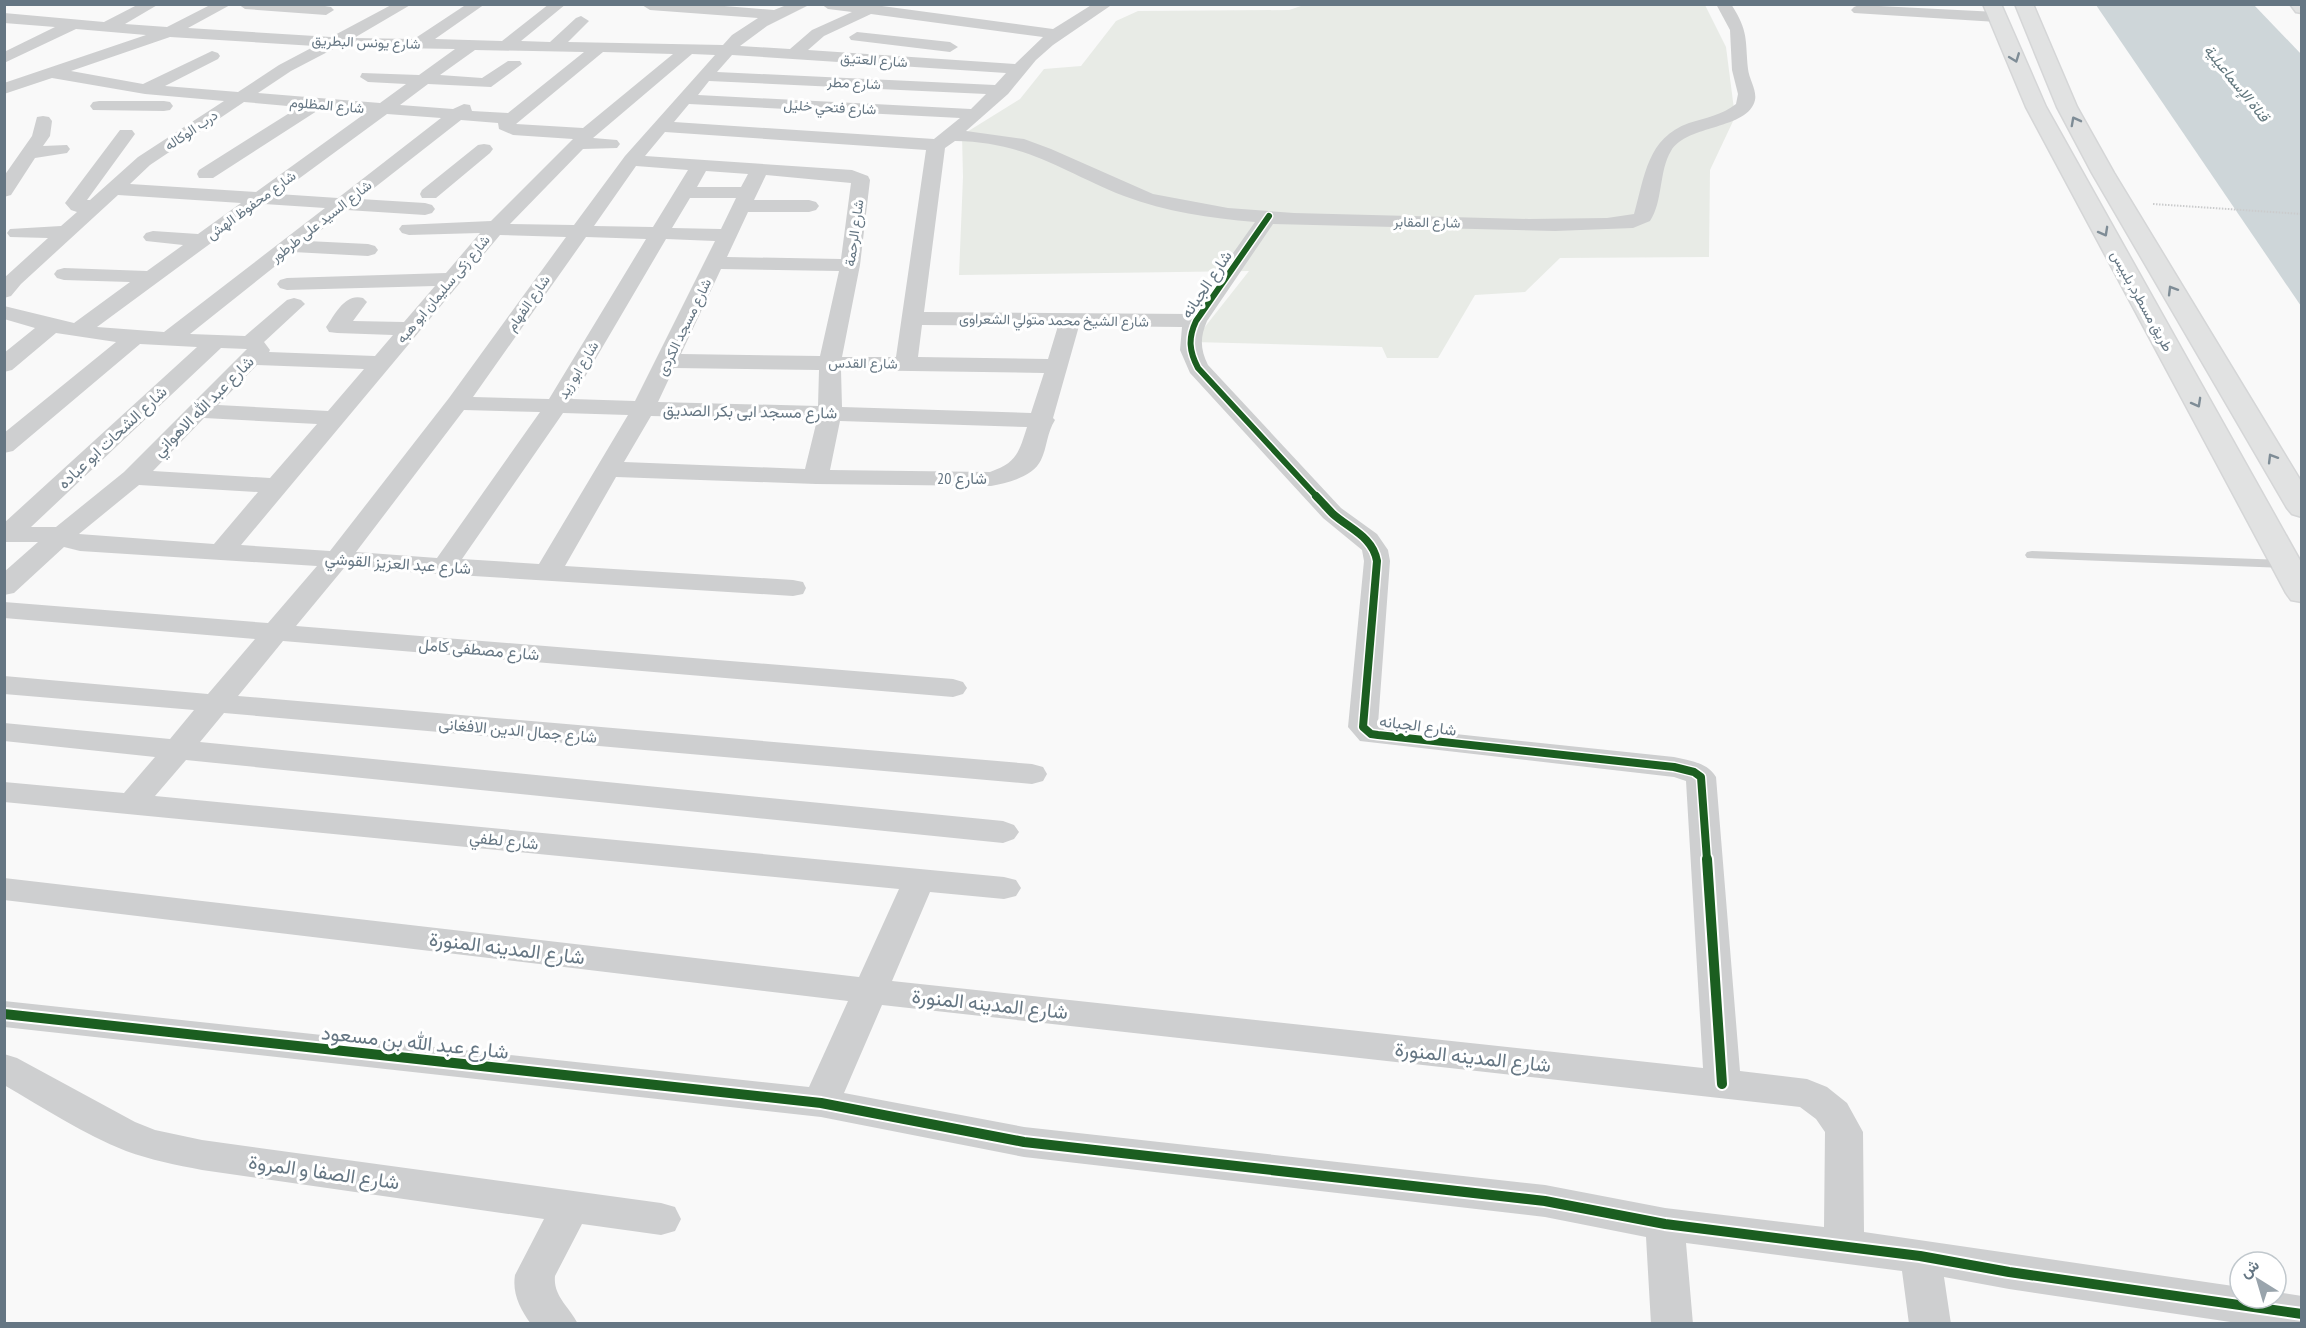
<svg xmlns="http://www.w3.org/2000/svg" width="2306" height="1328" font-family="'PT Sans Narrow',Vazirmatn,sans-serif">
  <rect width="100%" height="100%" fill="#f9f9f9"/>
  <!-- green -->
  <path fill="#e8ebe6" d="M1307,4L1705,5L1726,47L1735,117L1710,170L1709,257L1560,258L1525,292L1475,295L1438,358H1387L1382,347L1193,342L1249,271L959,275L963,177L962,135L1020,99L1044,69L1081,66L1116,21L1138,11L1289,10Z"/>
  <!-- water -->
  <path fill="#ced6d9" d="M2096,5H2254L2301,54V306Z"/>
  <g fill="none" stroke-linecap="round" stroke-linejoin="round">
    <defs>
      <path id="secondary" d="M2290,4H2302V13L2296,12Z"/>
      <path id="primary" d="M1983,4H2001L2046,107L2302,564V602L2291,600L2286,593L2026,107Z
        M2015,4H2033L2077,107L2114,173L2302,483V517L2292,514L2287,508L2092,173L2057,107Z"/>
    </defs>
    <!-- secondary casing -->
    <use href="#secondary" stroke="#d5d6d7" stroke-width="3"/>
    <!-- primary casing -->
    <use href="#primary" stroke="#d5d6d7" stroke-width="3"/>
    <!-- path -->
    <path stroke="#cbcccd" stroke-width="2" stroke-dasharray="1.5 1.5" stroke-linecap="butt" d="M2153,204L2302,214"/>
    <!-- lane -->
    <path fill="#cecfd0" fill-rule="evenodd" d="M2032,551L2285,560L2292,564L2285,568L2027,558L2025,555L2027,552Z"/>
    <!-- street -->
    <path fill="#cecfd0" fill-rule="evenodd" d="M139,4H159L125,24L167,27L212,4H232L188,28L331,37L393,4H412L354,38L414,39L467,4H485L435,39L502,41L549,4H566L521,41L550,42L576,18L581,16L589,21L568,42L723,45L732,35L758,18L650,10L642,5L700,4L774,10L789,4H811L767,26L740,46L790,49L812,30L852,12L828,9L821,4H867L1053,29L1093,4H1113L1053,45L1036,60L1008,94L966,131L1024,139L1051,149L1153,194L1228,208L1294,213L1529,219L1607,218L1634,214C1645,176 1647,138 1689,123C1705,118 1722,115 1736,104L1738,94L1732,70L1730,30L1716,4H1731C1749,32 1745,39 1748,69C1749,79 1757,90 1755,100C1748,130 1687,124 1671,151C1659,170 1663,202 1650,221L1633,228L1555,231L1273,224L1207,321C1200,337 1200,349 1208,365L1341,508L1377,534L1388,550L1390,561L1378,724L1380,726L1674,757C1690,761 1707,762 1716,777L1740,1071L1807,1079L1827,1087L1847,1103L1863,1132L1864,1232L2240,1287V1298H2276V1292L2302,1296V1324H2244L2009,1289L1944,1277L1951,1324H1909L1902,1271L1686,1243L1693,1324H1651L1646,1237L1545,1217L1024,1157L821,1117L4,1027V1001L809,1087L848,1001L4,900V878L859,977L899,889L4,802V782L124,793L155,757L4,741V723L170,739L194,710L4,694V676L208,694L255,639L4,618V602L268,623L317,566L80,551L64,547L14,593L4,595V572L38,542H4V523L197,347L140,344L13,451L4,453V433L116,342L56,333L12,370L4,372V353L35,328L4,319V306L74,323L130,282L64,280L57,278L54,274L57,270L64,268L147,271L183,245L146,241L143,237L146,233L153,231L198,234L241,203L118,195L21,284L11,296L4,298V278L48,238L10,237L7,233L10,229L61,226L77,212L71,210L65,203L120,130H132L135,134L87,200H90L138,157L224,101L145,94L52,78L4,94V83L146,35L76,29L4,63V52L55,27L4,23V13L104,22ZM871,14L1043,37L1015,64L808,50L824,36ZM170,37L315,46L279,65L238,92L165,86L218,59L220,56L218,53L212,51L143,84L71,71ZM337,47L455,49L419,75L362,73L360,77L368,82L406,84L380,103L258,93L291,71ZM475,50L584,52L508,113L472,111L470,105L464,104L453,109L400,105L428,84L491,87L522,64L520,61H508L482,78L440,75ZM603,52L673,54L583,128L516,124ZM692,54L715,55L625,156L574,225L510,224L583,149L617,148L620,144L617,140L593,138ZM732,55L1006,73L995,85L717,72ZM709,81L986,94L971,109L698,95ZM244,102L299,107L199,170L197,174L199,178H213L320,109L367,112L256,192L130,184L150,165ZM689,104L960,118L934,139L674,122ZM387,114L441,118L338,198L278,194ZM461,120L498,123L499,129L513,135L573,139L491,221L402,225L399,229L402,233L409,235L480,233L446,273L287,278L280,280L277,284L280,288L287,290L435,286L404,322L353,321L367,302L363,298C345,293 336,313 326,327L329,332L337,333L393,335L375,356L269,352L270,350L264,342L305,304L301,300L294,298L287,300L245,336L190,334L293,252L368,256L375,254L378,250L375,246L368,244L307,241L347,210L425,215L432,213L435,209L432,205L425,203L360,199ZM665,132L926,150L896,357H842L860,265L870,180L868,176L852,170L645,156ZM955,141C1027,142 1061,171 1124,196C1166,212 1210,218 1255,222L1190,314L924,312L945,148ZM636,166L688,170L653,227L594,226ZM706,171L748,174L741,187H697ZM766,175L851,183L841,259L727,257L748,212H809L816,210L819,206L816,202L809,200H754ZM690,198H736L721,229L672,228ZM264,204L325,208L164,332L97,327ZM500,235L566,237L449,398L330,551L241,545ZM586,237L646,239L549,399L473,397ZM666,239L715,241L635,401L572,399ZM721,269L839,271L820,356L681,354ZM922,325L1058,326L1048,359L918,357ZM1079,326L1182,327L1180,350L1190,373L1323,518L1362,550L1364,561L1348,727L1360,741L1674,777L1686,781L1703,1068L892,981L930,892L1004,899L1016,896L1021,888L1016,880L1004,877L155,796L186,760L1003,843L1014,839L1019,832L1014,825L1003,821L200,742L224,713L1032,784L1043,781L1047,774L1043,767L1032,764L238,696L283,641L953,697L963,694L967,688L963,682L953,679L296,626L344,568L793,596L803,594L806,588L803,582L793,580L565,566L616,477L816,484L991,486C1007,483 1033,477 1041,460C1047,448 1047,432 1055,420L1053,418ZM221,348L247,349L124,472L56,527H31ZM257,365L364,369L328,411L218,405ZM674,368L819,370L818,406L658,402ZM841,370L1044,373L1031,413L842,407ZM464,410L540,412L437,558L356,552ZM563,413L628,415L539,564L462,559ZM651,416L817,420L805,469L624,462ZM204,418L317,424L270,478L153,471ZM840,421L1027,427C1019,452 1017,463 990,472L830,470ZM139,485L258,492L214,544L79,534ZM882,1005L1800,1107L1816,1119L1825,1132L1824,1227L1665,1208L1545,1185L1024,1127L844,1093Z
      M238,4H313L331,7L334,10L326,15L245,9Z
      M1859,5L1997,12L2005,17L1997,22L1854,13L1851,10L1854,7Z
      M857,32L950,42L958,47L950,52L851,40L849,37Z
      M99,101H164L170,102L173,106L170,110L164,111L93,110L90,106L93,102Z
      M43,116L49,117L52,121L50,136L43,146L67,145L70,149L67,153L35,158L11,195L4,197V176L32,136L37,117Z
      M484,144L490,145L493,149L490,153L436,198H422L420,194L422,190L478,145Z
      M4,1054L17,1058L135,1122L155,1130L202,1140L661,1203L675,1207L681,1219L675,1231L661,1235L582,1224L555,1276C553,1296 569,1306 578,1324H531C520,1309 512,1293 515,1275L544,1219L202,1170C176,1165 151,1160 126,1151C83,1134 44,1108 4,1085Z"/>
    <!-- secondary -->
    <use href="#secondary" fill="#e1e2e2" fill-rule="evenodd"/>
    <!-- primary -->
    <use href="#primary" fill="#e1e2e2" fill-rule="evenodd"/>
    <defs>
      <path id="cycleway-far2" d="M1269,216L1196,321C1188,338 1189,351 1198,368L1318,498"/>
      <path id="cycleway-far1" d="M1316,496C1322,502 1327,508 1333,514C1350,529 1373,537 1377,561L1363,727L1371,734L1378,735L1674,767L1694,772L1701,777L1707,860"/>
      <path id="cycleway" d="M1707,859L1722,1084
        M4,1014L821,1103L1024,1142L1545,1201L1665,1224L1920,1256L2009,1272L2302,1314"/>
    </defs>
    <!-- cycleway-far2 casing -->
    <use href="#cycleway-far2" stroke="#fff" stroke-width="9"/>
    <!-- cycleway-far1 casing -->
    <use href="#cycleway-far1" stroke="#fff" stroke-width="11"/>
    <!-- cycleway casing -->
    <use href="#cycleway" stroke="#fff" stroke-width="14"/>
    <!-- cycleway-far2 -->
    <use href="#cycleway-far2" stroke="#1b5e20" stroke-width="6"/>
    <!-- cycleway-far1 -->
    <use href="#cycleway-far1" stroke="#1b5e20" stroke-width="8"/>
    <!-- cycleway -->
    <use href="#cycleway" stroke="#1b5e20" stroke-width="10"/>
  </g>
  <!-- one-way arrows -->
  <defs><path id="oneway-chevron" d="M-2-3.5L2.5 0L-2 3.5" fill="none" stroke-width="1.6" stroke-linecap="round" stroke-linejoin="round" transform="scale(1.5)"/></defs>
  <g stroke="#7e8c96">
    <use href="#oneway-chevron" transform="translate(2015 58) rotate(69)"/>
    <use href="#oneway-chevron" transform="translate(2075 121) rotate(-118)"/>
    <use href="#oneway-chevron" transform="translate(2104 232) rotate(61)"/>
    <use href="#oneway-chevron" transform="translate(2172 290) rotate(-121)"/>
    <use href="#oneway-chevron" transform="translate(2197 403) rotate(61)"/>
    <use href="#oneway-chevron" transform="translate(2272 458) rotate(-121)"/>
  </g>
  <g text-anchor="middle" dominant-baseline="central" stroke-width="6" stroke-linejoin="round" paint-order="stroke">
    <!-- far-street labels -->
    <g font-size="14" fill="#657683" stroke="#fff">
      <text transform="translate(366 42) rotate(2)">شارع يونس البطريق</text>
      <text transform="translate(874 60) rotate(4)">شارع العتيق</text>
      <text transform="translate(854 83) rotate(3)">شارع مطر</text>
      <text transform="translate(327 105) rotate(5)">شارع المظلوم</text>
      <text transform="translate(830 107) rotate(3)">شارع فتحي خليل</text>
      <text transform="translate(191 130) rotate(-34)">درب الوكاله</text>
      <text transform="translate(251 205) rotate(-36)">شارع محفوظ الهش</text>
      <text transform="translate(321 221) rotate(-38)">شارع السيد على طرطور</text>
      <text transform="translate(1427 222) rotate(1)">شارع المقابر</text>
      <text transform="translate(854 233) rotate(-82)">شارع الرحمة</text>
      <text transform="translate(443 289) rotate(-50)">شارع زكى سليمان ابو هبه</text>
      <text transform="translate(2142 301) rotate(61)">طريق مسطرد, بلبيس</text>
      <text transform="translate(528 303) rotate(-55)">شارع الفهام</text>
      <text transform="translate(1054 320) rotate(1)">شارع الشيخ محمد متولي الشعراوى</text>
      <text transform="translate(684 327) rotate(-64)">شارع مسجد الكردى</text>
      <text transform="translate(863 363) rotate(1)">شارع القدس</text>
      <text transform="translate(578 370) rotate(-59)">شارع ابو زيد</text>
    </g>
    <!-- far-water labels -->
    <g font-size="15" font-style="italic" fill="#60757c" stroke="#fff">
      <text transform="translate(2237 83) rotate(51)">قناة الإسماعيلية</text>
    </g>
    <!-- street labels -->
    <g font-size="16" fill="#657683" stroke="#fff">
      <text transform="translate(1206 284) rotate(-56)">شارع الجبانه</text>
      <text transform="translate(203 406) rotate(-45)">شارع عبد الله الاهواني</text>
      <text transform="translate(750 411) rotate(1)">شارع مسجد ابى بكر الصديق</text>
      <text transform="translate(112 437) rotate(-43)">شارع الشحات ابو عباده</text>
      <text x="962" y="478">شارع 20</text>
      <text transform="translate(398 563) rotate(4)">شارع عبد العزيز القوشي</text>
      <text transform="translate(479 649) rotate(5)">شارع مصطفى كامل</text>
      <text transform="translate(1418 725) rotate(7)">شارع الجبانه</text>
      <text transform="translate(518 730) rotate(5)">شارع جمال الدين الافغانى</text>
      <text transform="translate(504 840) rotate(6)">شارع لطفي</text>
    </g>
    <!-- near-street labels -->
    <g font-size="20" fill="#657683" stroke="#fff">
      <text transform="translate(507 948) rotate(7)">شارع المدينه المنورة</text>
      <text transform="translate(990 1004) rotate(6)">شارع المدينه المنورة</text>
      <text transform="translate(415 1042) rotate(6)">شارع عبد الله بن مسعود</text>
      <text transform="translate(1473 1057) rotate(6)">شارع المدينه المنورة</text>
      <text transform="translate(324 1172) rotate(8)">شارع الصفا و المروة</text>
    </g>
  </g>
  <!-- border -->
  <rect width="2306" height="1328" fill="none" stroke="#657683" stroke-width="12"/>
  <!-- north arrow -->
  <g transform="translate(2258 1280) rotate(323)"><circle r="28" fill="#ffffff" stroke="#c1c8cd" stroke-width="1.5"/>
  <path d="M0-4.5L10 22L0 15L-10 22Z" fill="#99a4ac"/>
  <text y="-9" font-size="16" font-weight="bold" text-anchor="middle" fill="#657683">ش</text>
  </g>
</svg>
